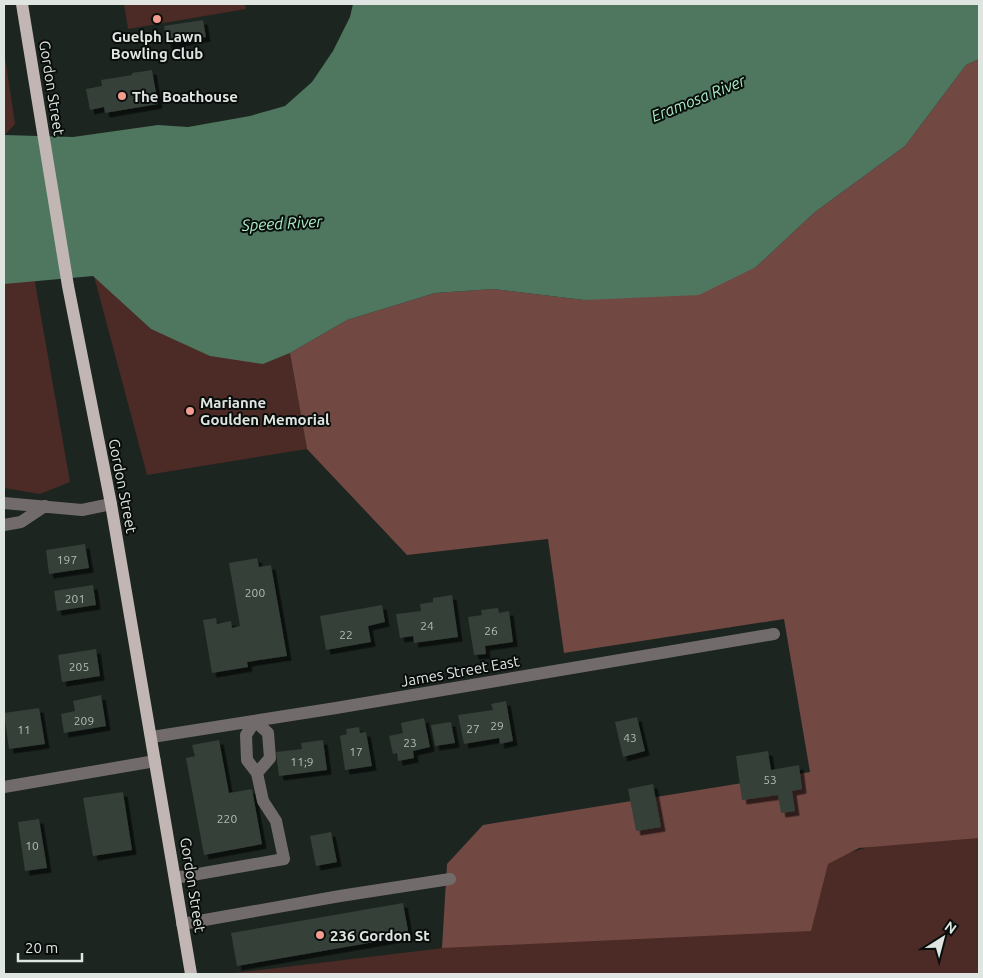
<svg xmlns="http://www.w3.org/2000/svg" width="983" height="978" font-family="Ubuntu,sans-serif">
  <defs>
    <filter id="shadow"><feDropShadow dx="4.5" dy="4.5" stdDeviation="0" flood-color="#0009"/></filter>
  </defs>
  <rect width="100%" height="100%" fill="#1c2520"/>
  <!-- green -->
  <path fill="#4c2a25" d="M124,4H245L246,9L128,29Z
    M4,50L15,124L5,135L35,282L70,482L40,494L4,488Z
    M94,276L151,329L263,364L290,353L307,449L147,475Z
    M979,814V974H226L709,916L828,859Z"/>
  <!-- forest -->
  <path fill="#724842" d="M979,59V838L859,848L828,864L811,931L442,948L447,864L483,825L810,772L784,619L564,653L548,539L407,555L307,449L290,353L347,320L435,293L493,289L584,300L756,267L815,212L905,146L966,65Z"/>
  <!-- water -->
  <path fill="#4f775f" d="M353,4H979V59L966,65L905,146L815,212L756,267L699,295L584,300L493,289L435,293L347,320L290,353L263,364L210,356L151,329L93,276L4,284V135L73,137L158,125L188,127L250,116L285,106L312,82L333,51L350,17Z"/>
  <!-- building -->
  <path fill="#363f39" filter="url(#shadow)" d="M203,20L206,37L167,44L164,26Z
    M152,70L158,104L105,113L104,107L90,110L86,89L102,86L101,80L132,75V73Z
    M85,544L89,568L49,574L46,550Z
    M257,558L259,567L271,565L287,656L247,662L248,667L212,673L203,620L216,618L217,624L231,621L232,628L240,626L229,563Z
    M93,585L96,605L57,611L54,591Z
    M452,595L458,637L414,643L413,636L400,638L396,614L421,611L420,604L433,602V598Z
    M382,605L385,622L368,626L371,642L326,650L320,616Z
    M498,608L499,613L509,611L513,642L485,646L486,654L474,655L468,617L482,615L481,610Z
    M96,649L100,676L62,682L58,655Z
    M101,695L106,726L64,733L61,714L75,711L73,701Z
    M506,701L513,741L500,744L499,738L464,744L458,715L493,710L491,704Z
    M39,708L45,744L9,749L4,713Z
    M637,717L645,751L623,757L615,722Z
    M424,718L430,747L413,751L414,758L398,761L397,753L393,754L389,736L403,733L401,723Z
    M451,722L455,743L435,746L431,725Z
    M359,727L360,733L366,732L372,766L345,770L340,736L347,734L346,729Z
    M219,740L229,793L252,789L262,844L204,855L186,758L195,756L192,745Z
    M323,740L327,770L279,776L276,752L302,749L301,743Z
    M768,751L771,770L799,765L802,789L792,791L795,811L781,813L778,795L742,800L736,756Z
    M653,784L661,827L636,831L628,789Z
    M123,792L132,850L93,856L83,798Z
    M39,819L47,868L25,871L18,822Z
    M331,832L337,862L316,866L310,836Z
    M403,903L409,936L237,966L231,933Z"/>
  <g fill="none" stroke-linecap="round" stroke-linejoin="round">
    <!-- minor -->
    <path stroke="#716c6b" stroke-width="12" d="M4,503L82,510L111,504
      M4,525L21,522L45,506
      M152,737L336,708L774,634
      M4,787L155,761
      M175,878L284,859L276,821L263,801L257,773L270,758L268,733L255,721L246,735L247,760L257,773
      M182,924L340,896L450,879"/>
    <!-- major -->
    <path stroke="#c2b6b4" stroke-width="12" d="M22,4L68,286L111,504L191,974"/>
  </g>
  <!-- markers -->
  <g fill="#f59c90" stroke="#090d0b" stroke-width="2">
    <circle cx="157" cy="19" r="5"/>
    <circle cx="122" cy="96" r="5"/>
    <circle cx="190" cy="411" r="5"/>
    <circle cx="320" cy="935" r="5"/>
  </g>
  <g text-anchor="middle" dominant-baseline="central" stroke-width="4" stroke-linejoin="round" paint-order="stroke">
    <!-- number labels -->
    <g font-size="12" fill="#b5bcb7">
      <text x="67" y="559">197</text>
      <text x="255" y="592">200</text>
      <text x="75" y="598">201</text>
      <text x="427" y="625">24</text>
      <text x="491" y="630">26</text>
      <text x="346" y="634">22</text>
      <text x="79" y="666">205</text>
      <text x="84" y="720">209</text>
      <text x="497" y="725">29</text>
      <text x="473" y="728">27</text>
      <text x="24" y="729">11</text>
      <text x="630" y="737">43</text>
      <text x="410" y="742">23</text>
      <text x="356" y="751">17</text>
      <text x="302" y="761">11;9</text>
      <text x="770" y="779">53</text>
      <text x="227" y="818">220</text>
      <text x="32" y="845">10</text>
    </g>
    <!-- poi labels -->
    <g font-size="15" font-weight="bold" fill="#dfe5e1" stroke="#090d0b" text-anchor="start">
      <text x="157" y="36" text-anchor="middle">Guelph Lawn<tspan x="157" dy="17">Bowling Club</tspan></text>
      <text x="132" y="96">The Boathouse</text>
      <text x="200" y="402">Marianne<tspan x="200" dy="17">Goulden Memorial</tspan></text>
      <text x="330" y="935">236 Gordon St</text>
    </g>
    <!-- street labels -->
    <g font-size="15" fill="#dfe5e1" stroke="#090d0b">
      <text transform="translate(52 88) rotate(81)">Gordon Street</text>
      <text transform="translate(123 486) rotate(79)">Gordon Street</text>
      <text transform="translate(460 671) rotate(-10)">James Street East</text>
      <text transform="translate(193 885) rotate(81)">Gordon Street</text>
    </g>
    <!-- water labels -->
    <g font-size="16" font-style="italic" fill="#a8ecc4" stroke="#090d0b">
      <text transform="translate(698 98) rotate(-22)">Eramosa River</text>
      <text transform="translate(282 223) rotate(-3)">Speed River</text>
    </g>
  </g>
  <!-- border -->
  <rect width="983" height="978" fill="none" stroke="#dfe5e1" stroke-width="10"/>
  <!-- north arrow -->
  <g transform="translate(943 938) rotate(36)" stroke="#090d0b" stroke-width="4" paint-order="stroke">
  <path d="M0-4L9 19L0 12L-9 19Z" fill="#dfe5e1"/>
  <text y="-8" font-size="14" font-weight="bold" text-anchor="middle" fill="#dfe5e1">N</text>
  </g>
  <!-- scale -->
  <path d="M18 953v8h64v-8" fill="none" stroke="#dfe5e1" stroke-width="2.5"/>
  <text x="25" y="953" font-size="15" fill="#dfe5e1" stroke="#090d0b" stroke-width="4" paint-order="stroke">20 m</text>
</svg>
